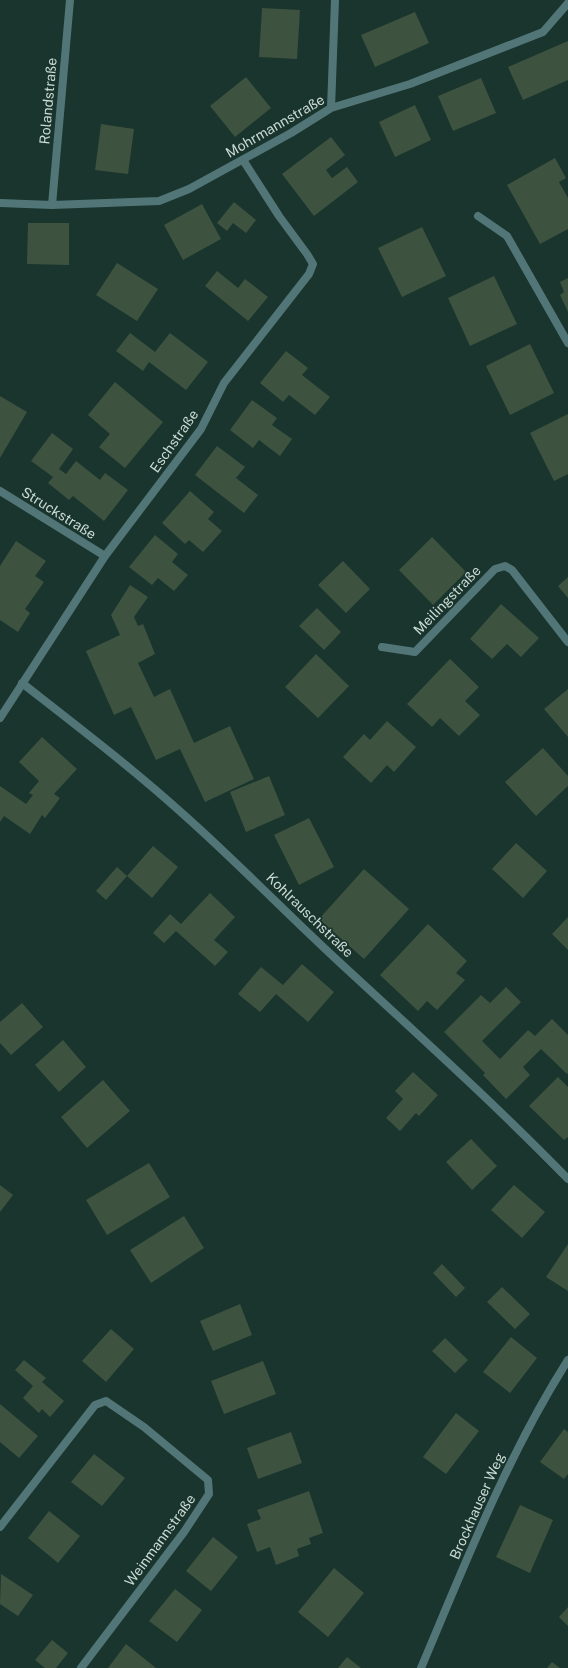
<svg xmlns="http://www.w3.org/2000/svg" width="568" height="1668" font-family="'Public Sans',sans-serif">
  <rect width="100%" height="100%" fill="#19352d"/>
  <!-- building -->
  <path fill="#3e5240" d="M262,8L300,10L297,59L259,57Z
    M415,12L429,43L375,67L361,35Z
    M568,41V80L523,100L508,67Z
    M246,77L271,108L235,137L210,106Z
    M481,78L496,113L453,131L438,96Z
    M415,105L431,140L395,157L379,122Z
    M101,124L134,129L128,174L95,170Z
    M331,137L345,155L326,170L332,178L347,167L358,182L314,216L282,174Z
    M555,158L566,178L559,182L568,198V229L540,244L507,185Z
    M234,202L256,220L246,233L233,223L227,231L217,223Z
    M202,204L221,239L183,260L164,225Z
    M28,223H69V265L27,264Z
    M422,227L446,276L402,297L378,248Z
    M117,263L158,289L137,321L96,295Z
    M217,271L238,288L245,279L268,297L248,321L205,286Z
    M494,276L517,324L470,346L448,298Z
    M568,278V312L560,295L564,292L560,282Z
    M130,333L155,352L170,333L208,362L186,390L149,362L143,371L116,351Z
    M530,344L554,393L510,415L486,366Z
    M286,351L308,368L302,375L330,397L315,415L289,395L283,402L260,383Z
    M115,382L163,422L125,468L99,447L110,434L88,415Z
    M0,396L27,412L0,458Z
    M252,400L277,418L272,425L292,439L280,456L259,440L253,448L230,430Z
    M568,414V474L554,481L530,433Z
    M52,433L73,449L59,469L66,474L76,461L100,480L105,473L128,490L104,521L73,496L69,500L48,483L53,477L31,461Z
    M217,446L245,467L236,478L258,495L244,513L195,475Z
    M190,491L214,512L208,519L222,531L203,552L189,540L185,544L162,523Z
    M155,535L178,554L172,562L188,575L174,591L158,578L152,585L129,567Z
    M432,537L466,572L433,605L399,570Z
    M16,541L46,561L35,576L44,582L25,609L30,613L18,632L0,620V566Z
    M343,561L370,589L346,613L318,585Z
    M568,577V598L558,586Z
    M130,585L148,597L134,617L138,626L143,624L155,654L138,663L154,697L170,689L194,743L230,726L254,779L205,802L180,749L156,760L131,707L114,715L86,651L120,635L111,615Z
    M501,604L539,638L521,657L507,644L492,659L470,639Z
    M317,608L341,632L324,650L299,626Z
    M316,654L349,686L318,718L285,687Z
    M450,659L479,687L465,701L480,715L459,736L440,718L432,727L407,704Z
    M568,689V737L544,709Z
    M387,721L416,747L394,772L387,765L371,783L343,757L364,734L370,740Z
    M42,737L77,769L54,794L60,798L45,818L42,815L30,834L4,816L0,822V786L26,804L33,795L29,793L39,781L19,762Z
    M543,748L568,776V786L536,816L505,782Z
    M269,776L285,815L246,832L230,792Z
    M309,818L334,867L299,885L274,835Z
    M516,843L547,871L523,898L492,869Z
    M153,846L178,867L152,898L127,876Z
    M117,867L127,876L106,900L96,891Z
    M364,869L409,909L364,959L319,919Z
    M210,893L235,917L214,940L228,952L215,966L176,931L164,943L153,933L170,914L181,924Z
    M568,917V950L552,934Z
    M428,924L467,961L456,973L465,980L437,1010L427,1001L418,1011L380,975Z
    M302,964L334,992L308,1022L276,994L260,1012L238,994L261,967L283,985Z
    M506,987L521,1002L482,1041L500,1059L528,1030L535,1036L552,1019L568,1035V1073L567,1074L541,1049L523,1067L530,1075L506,1099L483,1075L485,1073L444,1032L481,995L490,1003Z
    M22,1003L43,1027L11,1055L0,1043V1022Z
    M63,1040L86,1067L59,1092L35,1065Z
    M413,1072L438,1095L419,1116L416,1113L400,1131L386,1118L403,1099L395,1091Z
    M558,1077L568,1087V1137L564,1140L529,1106Z
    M103,1080L130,1111L87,1148L61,1117Z
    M471,1139L497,1166L472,1190L446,1162Z
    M149,1163L170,1197L107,1235L86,1200Z
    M0,1185L13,1195L0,1212Z
    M514,1185L545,1212L522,1238L491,1210Z
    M184,1216L204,1248L151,1283L130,1250Z
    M568,1244V1291L546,1277Z
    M442,1264L465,1288L456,1297L433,1273Z
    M502,1287L530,1314L515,1329L487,1302Z
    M240,1304L252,1335L213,1351L200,1321Z
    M111,1329L134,1349L106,1382L82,1361Z
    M511,1337L537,1358L510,1393L483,1372Z
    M445,1338L468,1360L455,1373L432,1351Z
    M24,1360L46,1378L42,1382L64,1401L50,1417L42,1409L39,1413L23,1398L33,1386L15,1370Z
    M263,1361L276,1394L224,1414L211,1381Z
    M0,1404L38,1436L19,1458L0,1442Z
    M456,1413L479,1431L446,1474L423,1457Z
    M564,1429L568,1432V1474L564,1479L540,1462Z
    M291,1432L302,1463L258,1479L247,1448Z
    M94,1454L125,1478L102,1506L71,1482Z
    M309,1491L323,1533L309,1538L311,1544L297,1549L299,1556L276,1565L270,1547L257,1552L247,1524L261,1519L257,1510Z
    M520,1505L553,1520L530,1573L496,1557Z
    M49,1511L80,1536L58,1563L28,1538Z
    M213,1537L238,1557L211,1591L186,1571Z
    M334,1568L364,1593L328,1637L298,1612Z
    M1,1574L33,1595L18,1616L0,1604Z
    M175,1589L202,1610L177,1642L149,1621Z
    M568,1607V1626L559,1617Z
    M52,1640L68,1653L56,1668H45L35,1660Z
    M126,1644L156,1668H108Z
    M347,1657L361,1668H338Z
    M552,1662L560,1668H547Z"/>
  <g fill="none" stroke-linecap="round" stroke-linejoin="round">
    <!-- street -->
    <path stroke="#527678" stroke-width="8" d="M331,108L335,0
      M0,203L52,205L159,201L189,189L291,133L331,108L410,84L543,32L568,3
      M52,205L70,0
      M478,216L507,236L568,343
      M0,491L105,556
      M382,647L415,652L495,569L505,566L512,570L568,642
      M22,683C77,726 132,768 183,814C236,861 285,912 337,960C415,1032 494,1103 568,1179
      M0,718L105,556L201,429L224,383L309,274L313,264L307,254L279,216L243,160
      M0,1527L95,1405L106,1401L144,1427L208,1480L209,1494L184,1532L81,1668
      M421,1668C465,1564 507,1456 568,1360"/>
  </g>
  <g text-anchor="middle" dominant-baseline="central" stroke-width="3.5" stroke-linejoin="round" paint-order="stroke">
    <!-- street labels -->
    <g font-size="14" fill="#cadad5" stroke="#19352d">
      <text transform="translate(48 101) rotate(-85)">Rolandstraße</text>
      <text transform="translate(275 126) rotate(-30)">Mohrmannstraße</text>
      <text transform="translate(174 441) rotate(-55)">Eschstraße</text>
      <text transform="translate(59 513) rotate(32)">Struckstraße</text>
      <text transform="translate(447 600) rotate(-46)">Meilingstraße</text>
      <text transform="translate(310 915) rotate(44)">Kohlrauschstraße</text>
      <text transform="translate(477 1506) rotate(-66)">Brockhauser Weg</text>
      <text transform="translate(160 1540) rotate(-54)">Weinmannstraße</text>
    </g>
  </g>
</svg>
